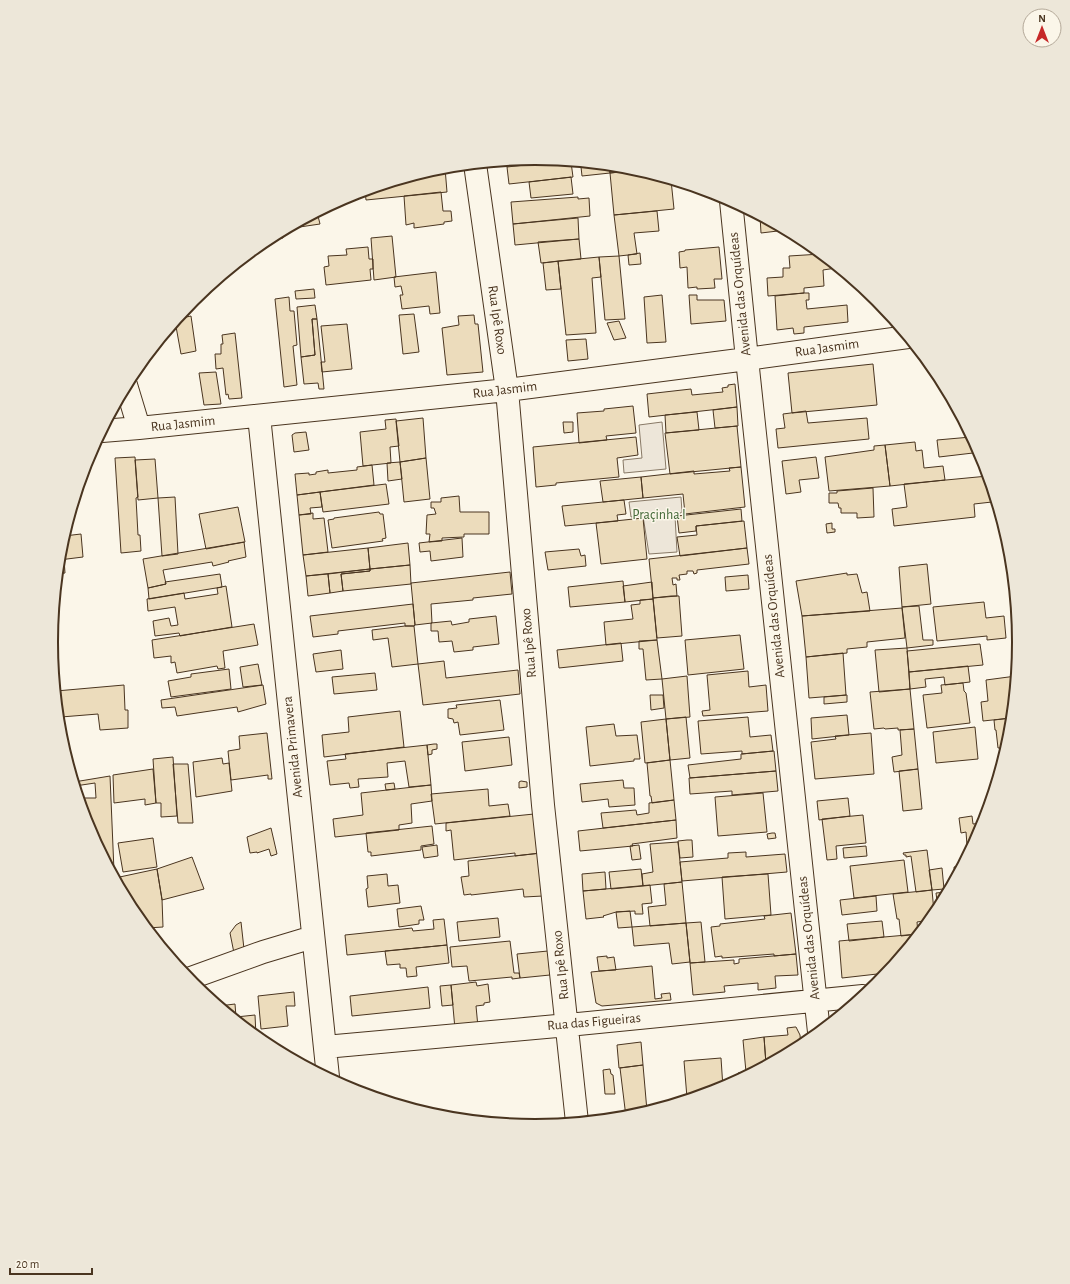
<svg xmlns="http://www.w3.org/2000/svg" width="1070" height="1284" font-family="'Alegreya Sans',sans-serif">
  <rect width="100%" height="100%" fill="#fbf6e9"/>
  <!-- green -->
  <path fill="#ede6d9" stroke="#887966" d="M662,422L666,469L624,473L623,460L642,458L639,425Z
    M681,497L682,512L675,516L677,552L649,554L643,516L631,517L629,502Z"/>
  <!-- building -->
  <path fill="#ecdcbc" stroke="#4a3520" d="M535,158L554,160L507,165L506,161Z
    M562,161L571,162L573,177L509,184L507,167L542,163V165L550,164V162Z
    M590,163L609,165L610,173L582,176L581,167L590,166Z
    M609,165L630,167L639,170L610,173Z
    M445,168L447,192L366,200L365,190L379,187V186L433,170Z
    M639,170L671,180L674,209L614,215L610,173Z
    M571,177L573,194L531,198L529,182Z
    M441,192L443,211H451L452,221L444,222V224L414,228V223L406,225L404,196Z
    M578,197V199L589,198L590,216L513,224L511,202Z
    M340,200V205L330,206Z
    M657,211L659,231L634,233L637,254L619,256L614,215Z
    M317,212L320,224L286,229Z
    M760,216L786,230L761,233Z
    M578,218L579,239L515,245L513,224Z
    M283,231V238H275V235Z
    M392,236L396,277L374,280L371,238Z
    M579,239L581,259L541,263L538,242Z
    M368,247L369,259H373V269H370L371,280L326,285L324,267L329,266L328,256L347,255L346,249Z
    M719,247L722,279H714L715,288L697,289V287L688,288L687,267L680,268L679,252L685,251V250Z
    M640,253L641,264L629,265L628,255Z
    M821,254L836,266V268L823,270L824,286L804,288V293L768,296L767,278L783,277V268H790L789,256Z
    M619,256L625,319L605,320L599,257Z
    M599,257L601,277L592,278L596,333L566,335L558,261Z
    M558,261L561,289L546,290L543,263Z
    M436,272L440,313L430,314L429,306L402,309L400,295H403L401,286L395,287L394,277Z
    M314,289L315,298L296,299L295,291Z
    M804,293H809V300H806L807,309L847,305L848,322L804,327V333L794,334L793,328L777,330L775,296Z
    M662,295L666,342L647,343L644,297Z
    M689,295H697V300H724L726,321L691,324Z
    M289,297L290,311H294L297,345L293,346L297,385L284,387L275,299Z
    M315,305L317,319H312L315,355L301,357L297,307Z
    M414,314L419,352L403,354L399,315Z
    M474,315L475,324H478L483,372L447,375L442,328L459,325L458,316Z
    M191,316L196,351L181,354L175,321L177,319Z
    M312,319H317L324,389H319L318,383L304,384L301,357L315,355Z
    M619,321L626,338L614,340L607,323Z
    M347,324L352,369L322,372L321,362H325L321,326Z
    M235,333L242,398L229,399L228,394L226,395L223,368L216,369L215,354H221V344H223L222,335Z
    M586,339L588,359L568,361L566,340Z
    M873,364L877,405L792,413L788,373Z
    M216,372L221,404L204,405L199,373Z
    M735,384L737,407L649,417L647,394L691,389L692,395L723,392L722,388L728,387V385Z
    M633,406L636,433L606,436L607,440L579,443L577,413L604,411V409Z
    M737,407L738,426L715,428L713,410Z
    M806,411L808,423L867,418L869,439L778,448L776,429L785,428L783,414Z
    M697,412L699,430L666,433L665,415Z
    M423,418L426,458L400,462L396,421Z
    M396,419L399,446L390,447L391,463L363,466L360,432L386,429L385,420Z
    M563,422H573V432L564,433Z
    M737,426L741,467L670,474L665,433Z
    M306,432L309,450L294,452L292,435L295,433Z
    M636,437L638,455L617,458L619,477L556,483V485L536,487L533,447Z
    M971,437L973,453L939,457L937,440Z
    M915,442L916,451L922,450L924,468L943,466L945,480L890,486L885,445Z
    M885,445L890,486L829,491L825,457L874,450V446Z
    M135,457L138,497L136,498L138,535H140L141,551L121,553L115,458Z
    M816,457L819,478L799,480L801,492L786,494L782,461Z
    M426,458L430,499L404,502L400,462Z
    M155,459L158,498L138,500L135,460Z
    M400,462L402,479L388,481L387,463Z
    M372,465L374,485L297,495L295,474L309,473V475L316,474V472L328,470V473L357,470V467Z
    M741,467L745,507L685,514L683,494L643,498L641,477L694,471V474L730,471L729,468Z
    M988,476L992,502L974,504L975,517L894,526L892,509L907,507L904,484Z
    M641,477L643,498L603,502L600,481Z
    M386,484L389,504L323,512L320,492Z
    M873,488L874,517L857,518V513H841V508H839L838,503H829V493H837V491Z
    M320,492L322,507L310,508L311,514L299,515L297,495Z
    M459,496L460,512H489V534H464V537L442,538V541L429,542L430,534H426L427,515L436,514L434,508H431V502H441V498Z
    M175,497L178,554L162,556L158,498Z
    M624,500L626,514L617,515L618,521L565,526L562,506Z
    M238,507L245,542L206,549L199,514Z
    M741,509L742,521L696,526V531L679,533L677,516Z
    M379,512L380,514H383L386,538L382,539L383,541L332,548L328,520L334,519V518Z
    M313,513V519L324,518L328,552L303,555L299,515Z
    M643,518L647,559L601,564L596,523Z
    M744,521L747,548L680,556L677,537L697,535L696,526Z
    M832,523V529H835V532L827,533L826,524Z
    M81,534L83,557L59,560L60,547L64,536Z
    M462,538L463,557L431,561L430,551L420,552L419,543Z
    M244,542L246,557L228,561L229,562L213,566L212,562L163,570L166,584L148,588L143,559Z
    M408,543L410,565L370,569L368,548Z
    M368,548L370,569L306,576L303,555Z
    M747,548L749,564L697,570V573L694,574L693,571H687V574L679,575L680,580H677V578H672L673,585L676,584L677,596L653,598L649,559Z
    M579,549L581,556L585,555L586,566L548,570L545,552Z
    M64,559L65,573L58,574L59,560Z
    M927,564L931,604L902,607L899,567Z
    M410,565L411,584L343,591L341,574L370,571V569Z
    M370,569V571L341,574L343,591L330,593L328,574Z
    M510,572L512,594L473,598V600L431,604L432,623L415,625L411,583Z
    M847,573V575L857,574L862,593L867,592L870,611L802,616L796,581Z
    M220,574L222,587L149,599L148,588L166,584L165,582Z
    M328,574L330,593L308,596L306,576Z
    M748,575L749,589L726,591L725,577Z
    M623,581L625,602L570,607L568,587Z
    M652,582L653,599L625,602L623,586Z
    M226,586L232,627L180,636L179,633L155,636L153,621L169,618L171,626L178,625L175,607L148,611L147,599L184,593L185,599L218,594L217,588Z
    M671,596H679L682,636L657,638L653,598Z
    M653,599L657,640L606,645L604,622L633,619L631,605L640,604V600Z
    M984,602L986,618L1004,616L1006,638L987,640V636L937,641L933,607Z
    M413,604L415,625L414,626H405V623L338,631V634L313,637L310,616Z
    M919,606L923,640H933V645L907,648L902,607Z
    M902,608L905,638L867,642V647L847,649V653L806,657L802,616Z
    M496,616L499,644L473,647V650L454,652L452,641L439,642L438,631H431V623L451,621L452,625L469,622V619Z
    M53,620L55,642L51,643V642Z
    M254,624L258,645L223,651L225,668L218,669L217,666L177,673L175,662L171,663V656L154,658L152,640Z
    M405,626H414L418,664L392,667L388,638L373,640L372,630Z
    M740,635L744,669L688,675L685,640Z
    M657,640L662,679L646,680L643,649H639V641Z
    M621,643L623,661L559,668L557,650Z
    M980,644L983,665L909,672L907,651Z
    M907,648L910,689L879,692L875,650Z
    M341,650L343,669L316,672L313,654Z
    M843,653L846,695L809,698L806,657Z
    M444,661L446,678L518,670L520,694L423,705L418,664Z
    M258,664L262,685L243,687L240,667Z
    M968,666L970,682L945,685L944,677L925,679L926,687L910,689L909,672Z
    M229,669L231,689L171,697L168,681L191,677V674Z
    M748,671L749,687L766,685L768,711L703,716L702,711L710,710L707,675Z
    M375,673L377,690L334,694L332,677Z
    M687,676L690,717L666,719L662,679Z
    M1016,676L1011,718L983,721L981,702L988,701L986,680Z
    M963,683L964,691L966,693L970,723L927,728L923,695L942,693L941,685Z
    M124,685L125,710H128V728L100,730L98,714L61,717L60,708H58L56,691Z
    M263,685L266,704L238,712L237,707L177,716L175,707L162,708L161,700Z
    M910,689L914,729L898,730V728L885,729L884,728L874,729L870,692Z
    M650,695H663L664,708L651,710Z
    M847,695V702L824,704V697Z
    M500,700L504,730L460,735L458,722L454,723L453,719L448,718V709L457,708L456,705Z
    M400,711L404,747L324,757L322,735L349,732L348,717Z
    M847,715L849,735L812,739L811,718Z
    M686,717L690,758L670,760L666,719Z
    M748,717L750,737L771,735L773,751L742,754V751L701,754L698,721Z
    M1011,718L1010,737L1007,747H1004L1005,750L1001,751V748H998L996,730H995L994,720Z
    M666,719L670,760L645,763L641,722Z
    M614,724L616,736L637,735L640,759H634V761L590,766L586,727Z
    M975,727L978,759L936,763L933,732Z
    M914,729L918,769L894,772L892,757L902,755L900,730Z
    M267,733L272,779H268V775L231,780L228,751L240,749L239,736Z
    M871,733L874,774L815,779L811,742L836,739L835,736Z
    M509,737L512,765L465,771L462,742Z
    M434,744H437V749L432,750V754L428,755L427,745Z
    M427,745L431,785L409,787L405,761L387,763L388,777L358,779L359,787L350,788L349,783L330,785L327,761L346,759L345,754Z
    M774,751L776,771L690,778L688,765L741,759V754Z
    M173,757L177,816L161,817V803H156L153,759Z
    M222,758L223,764L229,763L232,791L196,797L193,762Z
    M670,760L674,800L652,803L651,796H650L647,763Z
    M173,764H188L193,823H178Z
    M153,769L156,803L145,805V799L114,803L113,775Z
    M918,769L922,809L903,811L899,771Z
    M776,771L778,791L732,795V791L690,794L689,778Z
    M110,776L114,871H111L88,827L79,798H96L95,783L75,786L74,782Z
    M623,780L624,788H634L635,805L609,807L608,799L582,802L580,784Z
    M521,781L527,782V787L519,788V782Z
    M394,783L395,789L386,790L385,784Z
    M431,785L432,801L411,804L412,823L399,825V830L335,837L333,819L363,815L361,793Z
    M488,789L489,806L508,804L510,816L435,824L431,794Z
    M763,793L767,832L718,836L715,797Z
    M848,798L850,816L819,820L817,801Z
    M674,800L676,820L603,828L601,813L636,810L637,815L649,813V803Z
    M534,814L541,853L515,856V853L454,860L451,830L446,831V823Z
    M863,815L866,843L836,846L837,859L827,860L822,819Z
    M972,816L973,824L983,823L973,844L967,845L966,832L961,833L959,818Z
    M676,820L677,838L632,844L633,846L580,851L578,831Z
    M432,826L434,844L421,846V850L371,856V852H368L366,833Z
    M271,828L277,854L271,856L269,849L257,853V852L250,853L247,837Z
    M772,833H775L776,838L768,839L767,834Z
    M153,838L157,867L123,872L118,843Z
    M687,840H692L693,857L680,858L678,841Z
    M678,842L682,882L643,886L642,874L653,872L650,844Z
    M437,845L438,856L424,858L422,847Z
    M639,845L641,859L632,860L630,846Z
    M866,846L867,856L844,858L843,848Z
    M927,850L932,890L916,892L911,856L906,857V855H904L903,853Z
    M746,852V857L785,854L787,872L682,881L680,862L728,858V853Z
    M541,853L543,896L524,897L523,889L471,895V894L464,895L461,877L469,876L468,861Z
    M192,857L204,889L162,900L157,869Z
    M904,860L908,892L854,898L850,866Z
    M961,866L955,877L954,867Z
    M942,868L944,889L932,890L929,870Z
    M157,869L162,899L163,927L147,928L132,911L120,887V884L119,885L115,878Z
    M641,869L643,886L611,889L609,872Z
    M605,872L606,889L583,891L582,874Z
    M387,874L388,886L398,885L400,903L368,907L366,889L368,888L367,876Z
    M768,874L771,915L725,919L722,877Z
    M682,882L686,923L650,926L648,907L666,905L664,884Z
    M650,885L652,903L642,904L643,914H635V911L616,912L603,916L604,917L586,919L583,891Z
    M932,890L934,912L930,913V920L917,922L918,934L901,936L899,919H897L893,894Z
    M947,892L938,909L936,893Z
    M876,896L877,911L842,915L840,900Z
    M421,906L424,920H419V924L399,927L397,909Z
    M630,911L632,927L618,928L616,912Z
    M791,913L796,954L774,956V954L722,958V956L715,957L711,927L720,926V924L765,919L764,916Z
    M498,918L500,937L459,941L457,922Z
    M444,919L447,945L347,955L345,935L412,928L413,931L434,929L433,920Z
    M882,921L884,937L849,941L847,924Z
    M241,922L244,949L234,953L230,933L236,925Z
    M701,922L705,962L690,963L686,923Z
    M686,923L690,962L672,964L669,943L634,946L632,927Z
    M918,934L886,973L842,978L839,941Z
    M510,941L514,973H519L520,978L512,979V977L469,981L467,966L452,967L450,947Z
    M447,945L449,963L416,967L417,976L407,977L406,968H400V964L387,965L385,951Z
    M548,951L550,975L520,978L517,954Z
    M796,954L798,975L775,976L776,988L758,990V983L724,986L725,992L693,995L690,963L734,960V964L739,963V959Z
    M607,956V958L614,957L616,970L599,971L597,957Z
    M652,966L655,999L662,998L661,994L670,993L671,1000L602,1006L596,1003L591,972Z
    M476,982L477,986L488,984L490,1002L484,1003V1005L476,1006L478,1027L455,1029L451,985Z
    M451,985L453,1005L442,1006L440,986Z
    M428,987L430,1008L352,1016L350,996Z
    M294,992L295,1006H286L288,1026L261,1029L258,996Z
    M235,1004L236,1017V1020L219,1006Z
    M255,1015L256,1036L236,1020V1017Z
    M795,1027H796L800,1035L801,1046L766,1064L764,1037L788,1035L787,1028Z
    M764,1037L766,1064L739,1079L738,1073L746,1072L743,1040Z
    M641,1042L643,1065L619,1068L617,1045Z
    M721,1058L723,1088L692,1098H687L684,1061Z
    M643,1065L647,1111L626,1117L620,1068Z
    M610,1069L611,1074L613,1075L615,1094H605L603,1070Z"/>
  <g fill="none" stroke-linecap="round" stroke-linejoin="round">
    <defs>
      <path id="minor" d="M475,164L507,390L543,805L577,1122
        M731,201L747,359L819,1032
        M126,385L139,428
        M259,416L328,1077
        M102,431L139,428L507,390L747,359L908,337
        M188,979L263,952L313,937
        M325,1047L568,1025L863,996"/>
    </defs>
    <!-- minor casing -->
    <use href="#minor" stroke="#4a3520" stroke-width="24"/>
    <!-- minor -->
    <use href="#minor" stroke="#fbf6e9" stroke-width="22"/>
  </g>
  <g text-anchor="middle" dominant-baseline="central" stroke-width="3" stroke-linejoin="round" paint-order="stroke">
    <!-- street labels -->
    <g font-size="14" fill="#4a3520" stroke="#fbf6e9">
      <text transform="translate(740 294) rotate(-96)">Avenida das Orquídeas</text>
      <text transform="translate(497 320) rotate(82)">Rua Ipê Roxo</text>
      <text transform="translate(827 348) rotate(-8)">Rua Jasmim</text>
      <text transform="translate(505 390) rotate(-7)">Rua Jasmim</text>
      <text transform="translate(183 424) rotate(-6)">Rua Jasmim</text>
      <text transform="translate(774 616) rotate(-96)">Avenida das Orquídeas</text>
      <text transform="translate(529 643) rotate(-95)">Rua Ipê Roxo</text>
      <text transform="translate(293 747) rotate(-96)">Avenida Primavera</text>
      <text transform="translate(809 938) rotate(-96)">Avenida das Orquídeas</text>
      <text transform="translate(561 965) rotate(-96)">Rua Ipê Roxo</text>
      <text transform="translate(594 1022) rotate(-5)">Rua das Figueiras</text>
    </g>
    <!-- park labels -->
    <g font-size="14" fill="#436837" stroke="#fbf6e9">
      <text x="659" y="515">Praçinha I</text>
    </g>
  </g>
  <!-- crop -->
  <path d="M0 0H1070V1284H0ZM58 642a477 477 0 1 1 954 0a477 477 0 1 1-954 0Z" fill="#ede7d9" fill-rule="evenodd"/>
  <path fill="none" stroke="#4a3520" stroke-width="2" d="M58 642a477 477 0 1 1 954 0a477 477 0 1 1-954 0Z"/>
  <!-- north arrow -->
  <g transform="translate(1042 28)"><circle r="19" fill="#fbf6e9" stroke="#b4a999"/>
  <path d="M0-3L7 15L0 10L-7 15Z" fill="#c62828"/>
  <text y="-6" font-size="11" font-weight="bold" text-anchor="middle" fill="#4a3520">N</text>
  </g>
  <!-- scale -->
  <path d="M10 1268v6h82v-6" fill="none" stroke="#4a3520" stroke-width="2"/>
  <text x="16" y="1268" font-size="12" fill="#4a3520" stroke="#fbf6e9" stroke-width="3" paint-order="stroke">20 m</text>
</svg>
